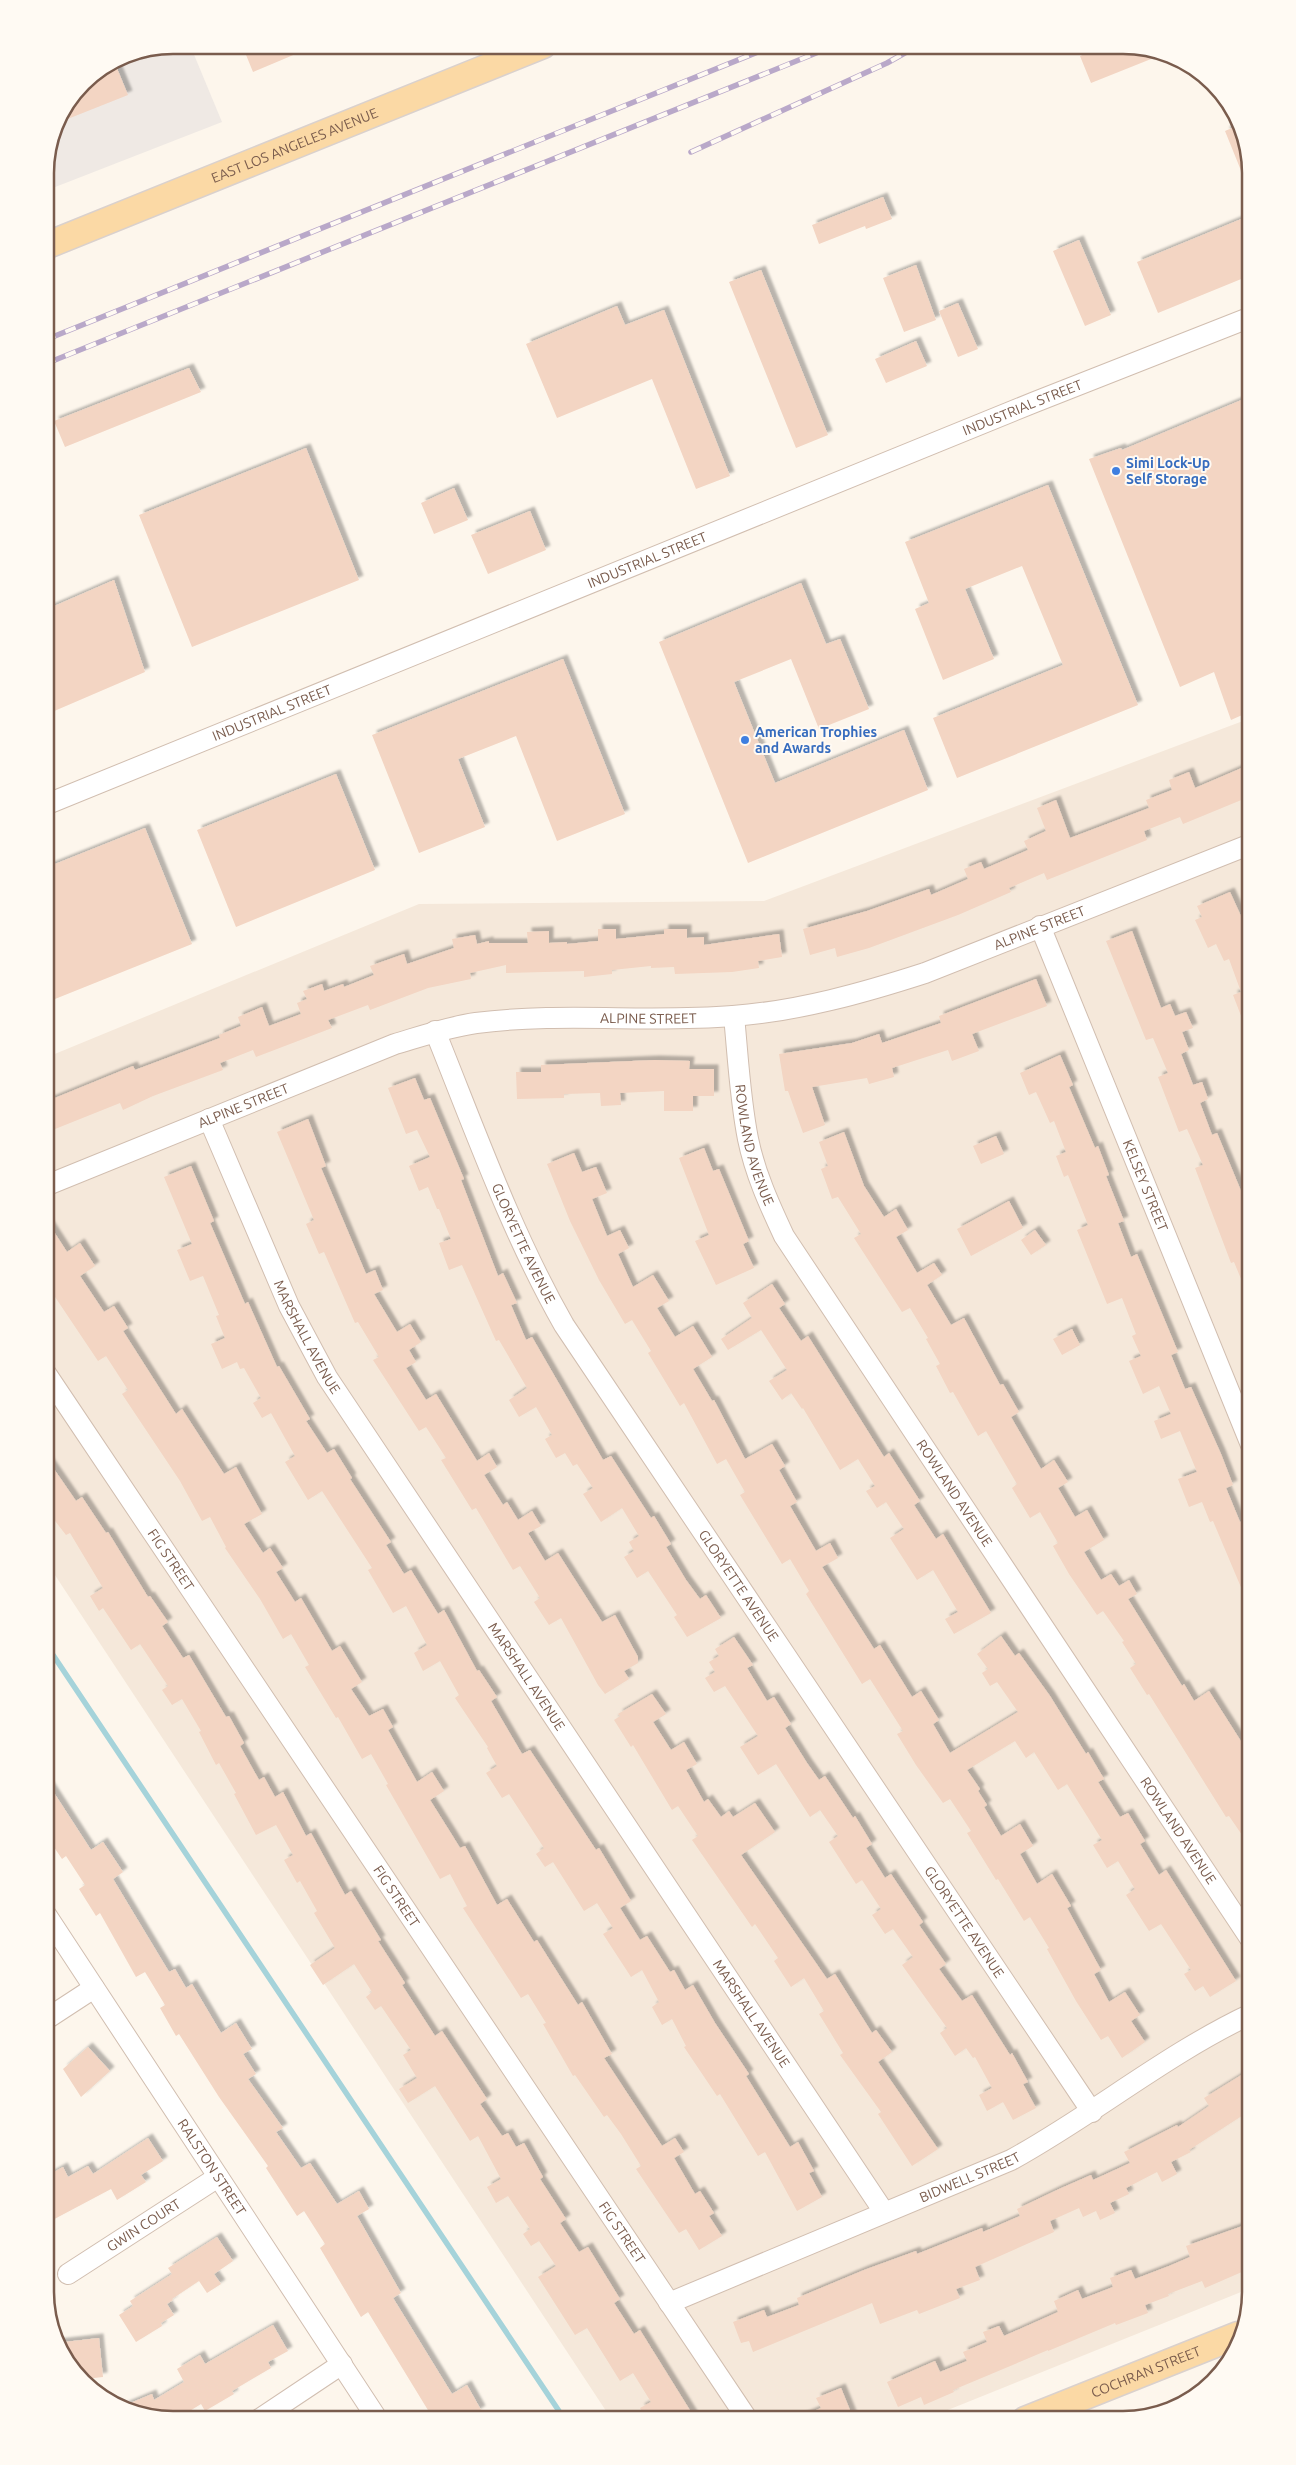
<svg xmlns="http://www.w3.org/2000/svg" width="1296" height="2465" font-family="Ubuntu,sans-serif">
  <defs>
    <filter id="shadow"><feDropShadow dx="4.5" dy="-4.5" stdDeviation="1" flood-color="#0004"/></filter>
  </defs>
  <rect width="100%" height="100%" fill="#fdf6ec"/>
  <!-- residential -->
  <path fill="#f5e8da" d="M1251,718V2288L923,2420H612L45,1560V1058L419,904L764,901Z"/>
  <!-- industrial -->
  <path fill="#efe9e4" d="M173,45H190L222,122L45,191V165L55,124L83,82L124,55Z"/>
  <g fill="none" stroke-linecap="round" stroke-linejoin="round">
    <!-- stream -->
    <path stroke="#a5d3da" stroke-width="5.5" d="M45,1643L565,2420"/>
  </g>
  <!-- building -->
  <path fill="#f3d5c3" filter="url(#shadow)" d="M242,45H317L253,72Z
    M1107,45H1132L1161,55L1091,83L1080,56Z
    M114,61L128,95L55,124L83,82Z
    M1241,124L1251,173V176L1244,178L1225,131Z
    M883,197L892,219L866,229L865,226L819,244L812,225Z
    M1251,215V275L1158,313L1137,262Z
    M1079,240L1111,315L1085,326L1053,251Z
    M916,265L936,320L904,332L883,278Z
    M761,270L828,435L796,448L729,282Z
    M958,303L978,349L958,357L939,311Z
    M617,306L625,325L664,310L730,476L696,489L652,379L557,418L526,344Z
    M916,341L927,366L886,383L875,359Z
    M189,368L201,392L65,447L54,421Z
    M1251,396V711L1231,720L1214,672L1180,687L1089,459L1121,448L1122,450Z
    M306,448L359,580L192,647L139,515Z
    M1048,485L1138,705L957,778L933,718L1063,665L1022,566L965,589L994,659L943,680L915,609L929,603L905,542Z
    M454,488L468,520L434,534L421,503Z
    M530,511L546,550L488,574L471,535Z
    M114,580L145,672L45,715V610Z
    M801,583L826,644L840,639L869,709L819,729L791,659L734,682L775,783L904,730L928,790L748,863L659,642Z
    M563,659L625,814L557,841L516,736L458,759L485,827L419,853L372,735Z
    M1251,764V796L1183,824L1180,817L1144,831L1147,840L1047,880L1044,873L1009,888L1011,892L958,915L869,948L837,957L835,948L810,955L803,929L867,911L929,889L931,895L968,879L964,869L981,862L984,869L1028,850L1024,841L1046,831L1037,808L1056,800L1070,838L1149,808L1146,800L1172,790L1169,780L1189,772L1195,788Z
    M336,774L375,870L236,927L197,830Z
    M145,828L192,944L45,1003V868Z
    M1230,892L1251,938L1250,1039L1233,995L1241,992L1229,959L1224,961L1216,944L1208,948L1195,920L1202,917L1197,906Z
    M598,929H616V939L664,934V929H687V938L704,937V945L779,934L782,957L758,961L759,968L732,972L675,974L674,967L651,968V966L612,970V974L584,977V971L506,973V965L470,973L471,979L428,988L370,1010L368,1005L328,1020L332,1028L256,1057L253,1050L220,1063L223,1070L153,1096L123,1110L120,1103L45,1133V1102L133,1066L135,1070L220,1038L219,1035L241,1026L238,1017L262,1007L269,1026L301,1014L297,1003L307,999L303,991L322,984L324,991L343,984L344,987L374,975L370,966L404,954L407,964L454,948L452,939L475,935L477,944L489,941V943H528L527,932L549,931V943L567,942V944L598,941Z
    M1132,931L1161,1008L1170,1004L1175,1016L1186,1012L1193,1028L1182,1032L1189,1050L1181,1054L1193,1085L1202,1082L1208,1099L1200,1103L1212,1135L1217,1133L1246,1203L1251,1201V1303L1234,1262L1231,1263L1195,1168L1203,1165L1187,1129L1179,1132L1158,1077L1168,1073L1153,1038L1146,1040L1106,941Z
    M1036,979L1047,1006L972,1034L979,1051L952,1061L948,1050L892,1068L894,1077L869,1084L867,1078L812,1087L825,1125L803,1133L788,1091H785L779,1054L852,1043L879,1034L882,1043L941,1023L939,1016Z
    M1060,1055L1073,1085L1069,1087L1095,1148L1098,1146L1109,1175L1106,1176L1124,1221L1118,1223L1131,1257L1137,1254L1178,1352L1171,1355L1185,1389L1191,1387L1221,1454L1233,1485L1226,1488L1240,1522L1245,1520L1251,1535V1611L1213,1521L1210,1522L1202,1502L1189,1507L1178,1479L1197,1472L1180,1431L1161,1439L1154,1421L1171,1414L1159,1386L1143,1394L1129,1361L1141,1356L1132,1336L1136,1334L1122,1298L1107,1304L1077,1230L1088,1225L1068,1175L1064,1177L1056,1156L1066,1152L1054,1121L1050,1123L1036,1092L1029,1095L1020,1073Z
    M655,1060L690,1061L689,1069H714V1096H693V1111H664V1091L620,1093L621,1105L601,1106L600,1093L564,1094V1098L517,1099L516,1072H541V1065Z
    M415,1078L424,1100L430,1098L464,1179L461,1180L498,1276L503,1273L517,1303L511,1305L526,1340L532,1337L603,1460L611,1456L651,1518L654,1516L671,1544L666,1547L686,1580L700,1599L706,1595L721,1618L687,1637L674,1617L677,1615L648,1571L637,1578L624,1557L634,1551L629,1542L639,1536L622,1508L601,1522L583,1494L593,1488L577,1464L573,1466L565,1453L556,1458L545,1439L552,1435L536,1407L519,1417L509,1400L527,1388L499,1340L496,1341L462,1265L449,1270L439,1243L451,1239L439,1209H437L428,1187L419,1191L409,1166L430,1157L417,1130L406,1134L388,1088Z
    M308,1119L326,1166L321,1168L366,1274L375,1270L383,1290L374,1294L397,1332L410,1324L421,1342L409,1350L416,1362L406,1368L426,1400L436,1394L477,1461L489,1453L497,1467L484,1475L503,1505L507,1502L518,1520L532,1511L541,1526L528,1533L545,1561L558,1553L602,1622L615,1615L638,1657V1663L624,1671L629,1679L605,1694L598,1685L561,1618L549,1625L534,1602L540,1598L520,1566L513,1570L476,1508L472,1510L441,1460L446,1458L426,1427L419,1431L373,1360L379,1357L358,1322L355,1323L324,1252L319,1254L306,1224L314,1220L277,1132Z
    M844,1132L864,1186L884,1217L896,1209L908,1230L896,1237L917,1273L934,1263L942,1275L927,1285L951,1325L964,1318L1000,1385L1003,1384L1019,1412L1011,1417L1041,1469L1054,1460L1068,1482L1058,1488L1075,1517L1087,1510L1104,1540L1084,1552L1101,1580L1111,1574L1119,1586L1129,1580L1137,1594L1128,1599L1182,1686L1184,1684L1194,1701L1209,1691L1251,1757V1777L1241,1783L1251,1800V1848L1229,1816L1226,1817L1149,1694L1147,1695L1130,1668L1136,1664L1122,1642L1124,1641L1103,1611L1097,1615L1069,1574L1053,1546L1058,1543L1040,1512L1030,1518L1012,1488L1017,1484L986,1431L978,1436L953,1392L950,1393L936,1366L940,1364L926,1339L928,1338L910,1308L902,1312L854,1238L861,1234L838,1197L832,1199L821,1169L828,1166L819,1142Z
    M996,1136L1004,1154L981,1164L973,1146Z
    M704,1148L713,1171L719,1169L749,1241L743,1244L754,1268L716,1285L695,1241L709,1235L679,1158Z
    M574,1153L582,1172L596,1167L607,1193L592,1199L607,1236L620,1230L629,1248L618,1254L633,1287L653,1275L669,1301L657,1308L675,1337L693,1326L712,1357L693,1369L712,1401L714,1400L745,1459L772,1444L785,1466L779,1470L797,1502L790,1506L816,1551L830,1543L838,1558L822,1567L874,1649L880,1645L912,1697L921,1691L939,1720L933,1724L950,1753L1018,1712L997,1682L990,1686L982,1673L988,1669L977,1654L1001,1636L1015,1656L1019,1653L1050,1696L1086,1754L1088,1752L1104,1779L1098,1782L1120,1817L1128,1813L1145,1841L1140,1844L1159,1875L1166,1870L1236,1981L1210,1997L1203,1986L1195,1991L1184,1974L1191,1970L1161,1924L1149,1931L1126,1895L1135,1889L1118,1861L1107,1868L1093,1845L1102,1840L1067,1784L1058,1790L1034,1752L1026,1758L1015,1741L967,1770L980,1789L978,1791L987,1805L984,1807L1001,1836L1020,1824L1033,1846L1020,1854L1037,1884L1052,1874L1071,1906L1067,1908L1101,1970L1094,1974L1109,2002L1125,1992L1140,2015L1131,2021L1145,2042L1122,2058L1108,2036L1101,2040L1076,2001L1047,1949L1049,1948L1030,1917L1024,1921L998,1879L996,1880L967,1833L971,1831L950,1799L943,1803L916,1765L897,1734L903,1731L870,1679L862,1684L806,1594L809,1591L790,1559L782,1564L740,1495L745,1492L726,1459L717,1464L684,1403L680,1406L648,1353L651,1351L632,1320L625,1324L599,1280L570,1221L547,1164Z
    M191,1166L214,1221L210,1223L245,1304L248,1302L277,1367L279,1366L310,1419L306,1421L327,1453L334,1449L352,1478L350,1479L391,1542L386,1545L404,1574L411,1570L438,1614L444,1610L477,1671L479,1670L497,1697L491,1701L522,1754L530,1750L596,1850L599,1848L631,1901L620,1908L640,1940L647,1936L670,1972L674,1970L685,1990L693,1985L715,2023L749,2074L746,2076L790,2147L798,2142L814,2171L809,2173L822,2197L797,2211L765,2152L758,2156L720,2094L717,2096L684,2047L686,2046L672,2019L662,2025L652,2007L659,2002L642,1970L631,1977L603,1934L613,1928L597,1903L584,1911L553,1862L545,1867L536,1854L544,1848L509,1794L502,1798L486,1773L497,1766L487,1748L488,1747L455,1698L459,1695L440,1661L423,1671L414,1653L427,1645L406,1606L393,1613L368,1570L372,1568L322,1491L308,1500L285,1462L295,1456L271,1413L262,1418L253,1403L261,1398L244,1368L240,1369L237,1362L222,1369L211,1344L225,1338L216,1316L219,1315L203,1276L190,1281L177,1250L192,1244L164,1177Z
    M1009,1201L1023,1228L971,1256L957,1229Z
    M45,1218L67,1252L80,1243L95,1266L80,1276L104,1312L114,1306L128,1328L123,1331L176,1414L182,1409L224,1474L236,1467L262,1514L244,1524L263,1553L270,1548L283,1568L276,1572L295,1602L301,1598L332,1651L340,1646L362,1682L351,1689L369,1716L383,1709L393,1727L388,1730L417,1782L432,1772L444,1791L430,1800L452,1835L460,1848L465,1846L497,1905L507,1899L534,1942L537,1940L578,2005L582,2002L612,2054L604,2058L662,2146L675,2138L684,2152L674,2158L695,2194L700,2191L714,2213L709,2216L722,2236L699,2250L686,2229L679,2233L636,2169L641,2166L621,2134L607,2115L604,2117L575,2075L573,2076L543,2024L546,2023L528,1994L521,1998L463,1908L467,1906L450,1874L440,1879L386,1785L388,1784L371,1754L362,1759L338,1717L336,1718L305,1667L309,1665L291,1634L283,1639L260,1599L225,1548L226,1547L210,1517L202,1521L180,1481L122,1394L128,1390L106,1356L98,1361L45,1282Z
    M1035,1230L1046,1245L1031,1255L1021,1240Z
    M772,1284L785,1304L779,1308L801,1341L808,1336L884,1457L889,1453L920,1501L914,1505L936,1539L943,1534L991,1613L954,1634L945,1619L958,1612L933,1570L917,1580L890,1538L904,1529L886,1502L877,1508L866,1491L875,1486L858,1459L840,1470L803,1408L802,1409L791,1393L782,1400L769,1381L787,1370L761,1330L728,1350L721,1339L752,1318L743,1303Z
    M1072,1329L1080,1345L1062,1355L1053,1339Z
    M45,1456L76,1501L82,1497L106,1533L108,1532L148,1597L150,1596L168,1622L162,1626L183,1658L189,1655L226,1717L229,1716L244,1743L240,1746L259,1780L264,1777L275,1797L283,1792L306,1836L311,1833L345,1895L351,1891L381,1940L378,1941L405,1983L402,1985L435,2036L442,2031L487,2099L480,2104L502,2136L508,2133L516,2147L524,2143L543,2177L540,2179L566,2219L560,2223L579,2252L588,2247L620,2299L614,2303L634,2334L640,2330L696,2420H647L640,2408L651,2402L633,2373L620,2381L587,2328L575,2335L538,2277L556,2266L539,2241L531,2246L523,2234L530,2229L508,2196L496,2203L487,2187L501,2179L478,2136L470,2141L435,2086L408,2103L399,2089L417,2078L403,2055L411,2050L381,2006L375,2010L366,1997L372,1992L354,1964L323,1985L310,1965L335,1948L314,1913L317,1911L300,1881L297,1883L284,1860L293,1855L276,1825L256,1835L234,1794L236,1793L219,1763L216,1765L199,1732L201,1731L182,1699L172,1705L162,1690L168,1686L140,1644L131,1650L103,1608L99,1611L90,1596L103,1588L70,1533L66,1535L45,1508Z
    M734,1637L753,1665L747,1668L767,1701L774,1697L791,1724L785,1728L807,1763L819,1780L825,1776L853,1818L855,1816L872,1844L866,1848L885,1878L891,1874L923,1922L919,1925L946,1964L939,1969L962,2001L972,1995L1010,2055L1012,2053L1028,2082L1023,2084L1036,2108L1013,2120L1003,2102L987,2111L979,2095L992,2088L975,2057L973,2058L966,2048L955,2056L940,2033L947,2028L902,1965L913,1957L893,1929L885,1934L872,1915L881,1909L862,1880L856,1884L829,1842L838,1836L820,1810L810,1817L776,1764L758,1775L740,1747L758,1736L725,1686L714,1692L705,1678L715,1672L709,1662L719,1656L715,1649Z
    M652,1694L666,1714L653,1722L671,1750L684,1742L697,1764L686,1770L704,1802L708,1799L721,1817L729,1811L733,1817L755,1803L775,1832L741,1855L827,1979L835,1974L872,2033L876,2030L892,2052L878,2062L938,2149L912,2166L878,2114L881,2112L840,2055L843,2053L819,2014L824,2011L804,1978L791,1987L774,1961L778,1958L755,1924L752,1927L692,1840L698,1836L678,1806L672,1810L633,1745L631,1747L614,1720L620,1716L618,1714Z
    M45,1779L91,1850L103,1842L123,1872L113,1879L169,1972L175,1969L186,1988L192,1984L221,2033L236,2023L252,2049L243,2054L256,2074L248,2079L283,2128L276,2132L301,2168L310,2163L337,2204L359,2191L369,2209L357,2216L401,2293L393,2298L452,2394L467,2385L481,2410L473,2415L476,2420H434L368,2312L361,2317L320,2248L325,2244L304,2211L297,2216L266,2168L268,2166L219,2097L179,2034L176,2036L160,2008L165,2005L145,1972L136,1977L100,1913L96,1916L79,1889L85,1885L66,1856L62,1859L45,1834Z
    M88,2047L110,2071L81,2097L63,2069Z
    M1251,2069V2110L1189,2150L1191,2152L1171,2162L1177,2174L1162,2182L1157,2172L1126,2188L1129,2194L1110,2203L1115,2213L1100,2220L1096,2211L1083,2217L1079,2208L1050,2221L1054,2232L975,2267L980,2280L956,2289L960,2298L919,2314L917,2310L880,2324L872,2303L753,2352L749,2341L741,2343L733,2322L764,2310L767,2317L799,2305L797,2298L864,2270L916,2251L917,2254L982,2228L983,2232L1020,2216L1017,2209L1059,2189L1091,2175L1093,2180L1130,2163L1124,2152L1177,2125L1178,2127L1209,2106L1204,2098Z
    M148,2138L163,2161L141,2175L146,2182L117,2200L111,2189L45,2224V2177L63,2167L68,2177L88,2166L93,2174Z
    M1251,2223V2268L1205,2288L1202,2281L1168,2294L1169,2296L1145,2305L1148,2313L1116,2325L1115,2323L1048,2351V2350L953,2390L954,2392L924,2405L921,2397L898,2407L887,2382L935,2361L940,2372L967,2361L963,2352L987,2342L983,2332L999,2326L1004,2336L1058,2312L1054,2301L1078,2290L1082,2299L1113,2287L1110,2278L1131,2270L1135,2279L1169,2266L1190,2257L1186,2246Z
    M217,2237L233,2261L214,2274L221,2284L207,2293L199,2281L172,2299L173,2300L167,2304L174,2315L161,2323L162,2326L136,2342L119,2315L133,2306L130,2301L172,2274L168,2268Z
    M273,2325L288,2351L268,2362L271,2368L232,2391L234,2394L205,2411L201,2404L175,2420H165L123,2406L152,2394L154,2400L184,2382L177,2369L200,2355L205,2364Z
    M99,2338L103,2377L85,2379L56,2343Z
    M841,2388L854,2420H793L821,2408L816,2398Z"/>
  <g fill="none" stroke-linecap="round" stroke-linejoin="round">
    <defs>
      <g id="minor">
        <path id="s1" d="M45,805L1035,402L1251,317"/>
        <path id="s2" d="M1040,926L1251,1445"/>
        <path id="s3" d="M734,1016C738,1057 740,1099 748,1139C755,1173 769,1204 784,1236L1251,1940"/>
        <path id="s4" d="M435,1031C475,1130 511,1232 564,1325L1092,2112"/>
        <path id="s5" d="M209,1119L289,1306L327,1377L884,2212"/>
        <path id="s6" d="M45,1186L395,1044C422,1036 448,1027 476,1023C561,1012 648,1023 733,1016C799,1011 863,993 925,973L1251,844"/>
        <path id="s7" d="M45,1372L748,2420"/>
        <path id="s8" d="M45,1913L378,2420"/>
        <path d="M45,2020L94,1988"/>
        <path id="s9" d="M68,2274L218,2177"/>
        <path id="s10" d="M669,2303L1011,2160C1093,2115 1166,2054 1251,2014"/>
        <path d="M258,2420L342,2364"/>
      </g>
      <g id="major">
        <path id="s11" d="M45,246L543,45"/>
        <path id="s12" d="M1025,2420L1238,2335"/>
      </g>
    </defs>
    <!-- minor casing -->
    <use href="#minor" stroke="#d1beb0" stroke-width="22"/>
    <!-- major casing -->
    <use href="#major" stroke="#dad1cd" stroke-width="29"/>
    <!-- minor -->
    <use href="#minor" stroke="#fff" stroke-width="20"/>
    <!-- major -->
    <use href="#major" stroke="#fbd9a5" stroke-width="26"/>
    <defs>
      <path id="rail" d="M691,152L887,63L919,45
        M45,340L775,45
        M45,364L836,45"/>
    </defs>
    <!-- rail casing -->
    <use href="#rail" stroke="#b9a8c9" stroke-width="5.5"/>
    <!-- rail -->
    <use href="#rail" stroke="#fffaf3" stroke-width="4" stroke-dasharray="11" stroke-linecap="butt"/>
  </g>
  <!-- markers -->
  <g fill="#3f7fe0" stroke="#fffaf3" stroke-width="2">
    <circle cx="1116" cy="471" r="5"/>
    <circle cx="745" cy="740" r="5"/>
  </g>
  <g text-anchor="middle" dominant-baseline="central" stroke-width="4" stroke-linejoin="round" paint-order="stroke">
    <!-- street labels -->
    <g font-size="14" fill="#7a5c4d" stroke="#fffaf3">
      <text stroke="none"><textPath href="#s11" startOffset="269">EAST LOS ANGELES AVENUE</textPath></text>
      <text stroke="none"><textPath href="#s1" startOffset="1055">INDUSTRIAL STREET</textPath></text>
      <text stroke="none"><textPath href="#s1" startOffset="650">INDUSTRIAL STREET</textPath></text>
      <text stroke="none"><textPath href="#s1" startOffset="245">INDUSTRIAL STREET</textPath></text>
      <text stroke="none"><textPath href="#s6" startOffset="1039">ALPINE STREET</textPath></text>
      <text stroke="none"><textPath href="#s6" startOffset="634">ALPINE STREET</textPath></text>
      <text stroke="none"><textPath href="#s6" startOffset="214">ALPINE STREET</textPath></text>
      <text stroke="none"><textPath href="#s3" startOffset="131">ROWLAND AVENUE</textPath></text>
      <text stroke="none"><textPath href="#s2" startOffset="280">KELSEY STREET</textPath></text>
      <text stroke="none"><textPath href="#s4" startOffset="230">GLORYETTE AVENUE</textPath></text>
      <text stroke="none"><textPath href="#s5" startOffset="239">MARSHALL AVENUE</textPath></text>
      <text stroke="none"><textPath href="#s3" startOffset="536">ROWLAND AVENUE</textPath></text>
      <text stroke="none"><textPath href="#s7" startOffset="226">FIG STREET</textPath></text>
      <text stroke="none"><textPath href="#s4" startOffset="635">GLORYETTE AVENUE</textPath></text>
      <text stroke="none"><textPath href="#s5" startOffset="644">MARSHALL AVENUE</textPath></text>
      <text stroke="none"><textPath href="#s3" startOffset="941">ROWLAND AVENUE</textPath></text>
      <text stroke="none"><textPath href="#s7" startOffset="631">FIG STREET</textPath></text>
      <text stroke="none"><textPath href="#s4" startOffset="1040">GLORYETTE AVENUE</textPath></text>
      <text stroke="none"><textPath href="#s5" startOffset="1049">MARSHALL AVENUE</textPath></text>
      <text stroke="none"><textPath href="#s8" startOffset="304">RALSTON STREET</textPath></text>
      <text stroke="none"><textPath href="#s10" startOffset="326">BIDWELL STREET</textPath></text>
      <text stroke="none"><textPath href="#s9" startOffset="90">GWIN COURT</textPath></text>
      <text stroke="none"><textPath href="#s7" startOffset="1036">FIG STREET</textPath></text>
      <text stroke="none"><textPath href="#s12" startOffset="130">COCHRAN STREET</textPath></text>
    </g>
    <!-- shop labels -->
    <g font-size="14" font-weight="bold" fill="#366cbe" stroke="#fffaf3" text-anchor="start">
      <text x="1126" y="463">Simi Lock-Up<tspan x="1126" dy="16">Self Storage</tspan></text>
      <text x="755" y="732">American Trophies<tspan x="755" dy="16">and Awards</tspan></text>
    </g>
  </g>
  <!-- crop -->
  <path d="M0 0H1296V2465H0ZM173 54H1123A119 119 0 0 1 1242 173V2292A119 119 0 0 1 1123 2411H173A119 119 0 0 1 54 2292V173A119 119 0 0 1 173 54Z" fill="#fffaf3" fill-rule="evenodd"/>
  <path fill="none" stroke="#7a5c4d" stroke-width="2.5" d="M173 54H1123A119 119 0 0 1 1242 173V2292A119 119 0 0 1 1123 2411H173A119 119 0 0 1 54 2292V173A119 119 0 0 1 173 54Z"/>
</svg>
